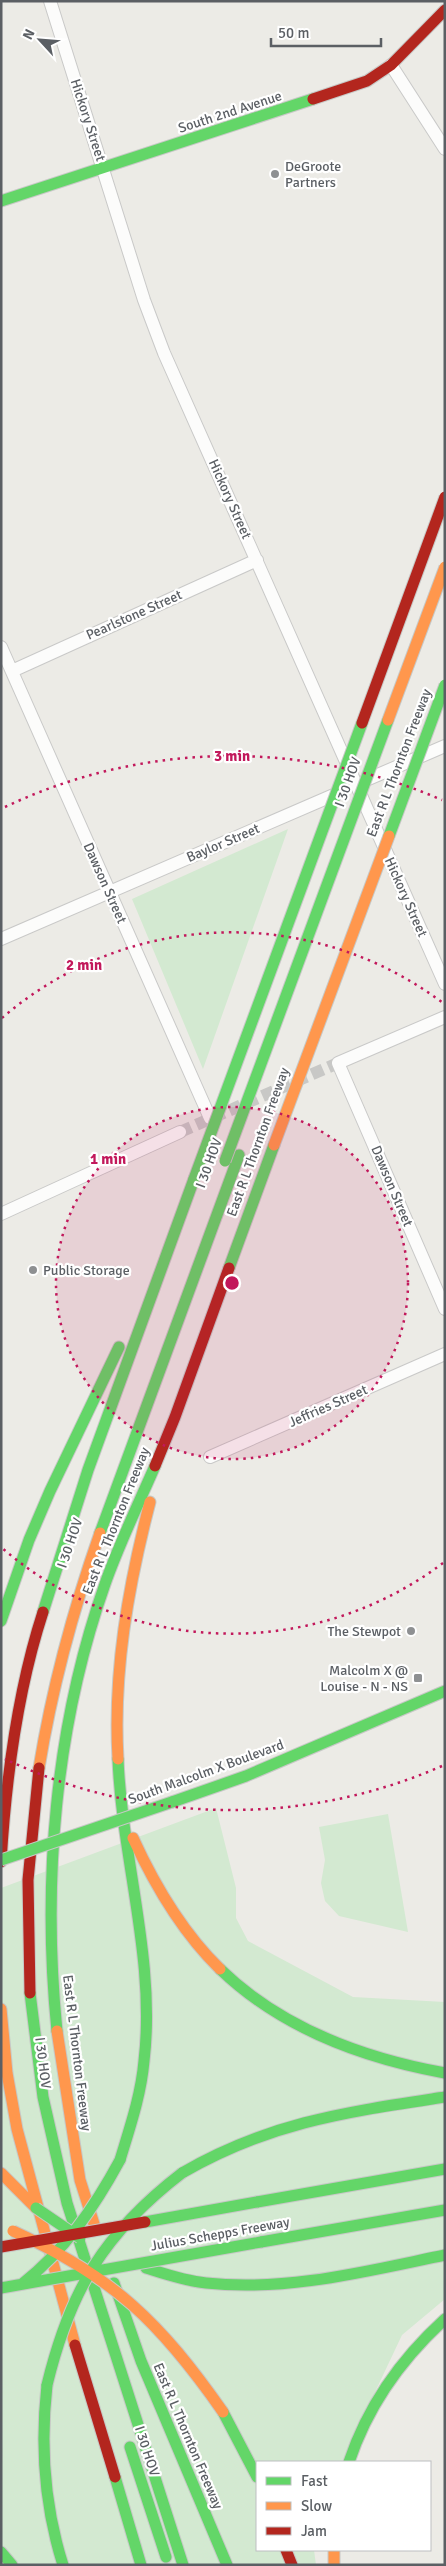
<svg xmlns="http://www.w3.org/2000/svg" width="446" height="2566" font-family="Signika,sans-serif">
  <rect width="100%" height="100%" fill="#ecebe6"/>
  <!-- green -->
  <path fill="#d3e9d1" d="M288,829L203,1069L132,899Z
    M216,1808L236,1888V1918L248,1941L353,1997L445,2002V2299L402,2335L342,2462H257V2550H314L316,2565H1V1888Z
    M388,1814L408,1932L339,1916L325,1901L321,1883L325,1860L319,1827Z"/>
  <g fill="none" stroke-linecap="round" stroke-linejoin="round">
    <!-- street-tunnel -->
    <path stroke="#c8c8c6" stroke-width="12" stroke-dasharray="12 6" stroke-linecap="butt" d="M180,1132L338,1063"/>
    <defs>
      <path id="street" d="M50,1L144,300L164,353L445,984
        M391,65L445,149
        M1,647L210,1118
        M12,671L257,560
        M366,780L445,746
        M1,939L336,794
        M445,1017L338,1063L445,1309
        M1,1214L180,1132
        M210,1457L445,1354"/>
      <path id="fast" d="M1,201L313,99
        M229,1268L274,1145
        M100,1533L239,1155
        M43,1612L88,1470L194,1179
        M1,1621L29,1540L50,1491L119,1347
        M118,1759C122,1860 156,1960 144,2061C141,2095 130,2127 120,2160
        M172,1802L246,1776L445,1691
        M220,1969C281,2028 362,2058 445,2073
        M30,1993L43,2097L67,2203L183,2565
        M57,2031C42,1882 55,1726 105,1584C119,1544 138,1505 155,1466
        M182,2173C270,2122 347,2112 445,2097
        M257,2202L445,2169
        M261,2242L445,2210
        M146,2268C165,2274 185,2281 206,2283C286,2292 367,2271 445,2255
        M114,2283L141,2361L227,2565
        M47,2385C40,2447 44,2505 63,2565
        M223,2412L257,2477
        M130,2447L166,2557
        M349,2462C368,2405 401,2359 445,2319
        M115,2477L141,2565
        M1,2552L12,2565"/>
      <path id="slow" d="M118,1759C113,1672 128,1587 150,1502
        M39,1768C52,1688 73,1610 100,1533
        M133,1838C155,1886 182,1932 220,1969
        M1,2009L7,2073L17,2129L75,2345
        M57,2031L80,2180L95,2227
        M1,2173L36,2208
        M334,2550V2565"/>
      <path id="jam" d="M313,99L367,81L391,65L445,10
        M155,1466L175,1417L229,1268
        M1,1862C6,1778 17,1692 43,1612
        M30,1993L28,1880L39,1768
        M75,2345L115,2477
        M286,2550L292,2565"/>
    </defs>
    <!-- street casing -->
    <use href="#street" stroke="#c9c9c8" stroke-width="14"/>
    <!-- fast casing -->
    <use href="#fast" stroke="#c7c8c6" stroke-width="13"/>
    <!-- slow casing -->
    <use href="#slow" stroke="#c7c8c6" stroke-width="13"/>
    <!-- jam casing -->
    <use href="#jam" stroke="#c7c8c6" stroke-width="13"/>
    <!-- street -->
    <use href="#street" stroke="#fcfcfb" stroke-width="12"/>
    <!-- fast -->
    <use href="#fast" stroke="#63d668" stroke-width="11"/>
    <!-- slow -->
    <use href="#slow" stroke="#ff974d" stroke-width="11"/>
    <!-- jam -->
    <use href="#jam" stroke="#b3261e" stroke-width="11"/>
    <defs>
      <path id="fast-bridge" d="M389,836L445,685
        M225,1161L388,720
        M194,1179L362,723
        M1,1860L172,1802
        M36,2208L80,2238
        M145,2222L257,2202
        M22,2284C65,2250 94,2208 120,2160
        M1,2288L261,2242
        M47,2385C70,2290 104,2233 182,2173"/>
      <path id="slow-bridge" d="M388,720L445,567
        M274,1145L389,836
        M13,2231C114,2277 160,2322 223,2412"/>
      <path id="jam-bridge" d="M362,723L445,497
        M1,2247L145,2222"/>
    </defs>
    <!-- fast-bridge casing -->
    <use href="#fast-bridge" stroke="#c7c8c6" stroke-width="13" stroke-linecap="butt"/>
    <!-- slow-bridge casing -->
    <use href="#slow-bridge" stroke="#c7c8c6" stroke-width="13" stroke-linecap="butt"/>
    <!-- jam-bridge casing -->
    <use href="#jam-bridge" stroke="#c7c8c6" stroke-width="13" stroke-linecap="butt"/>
    <!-- fast-bridge -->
    <use href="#fast-bridge" stroke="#63d668" stroke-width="11"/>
    <!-- slow-bridge -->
    <use href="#slow-bridge" stroke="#ff974d" stroke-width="11"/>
    <!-- jam-bridge -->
    <use href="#jam-bridge" stroke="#b3261e" stroke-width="11"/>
  </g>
  <!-- distance rings -->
  <circle cx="232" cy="1283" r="176" fill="#c2185b" fill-opacity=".12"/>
  <g fill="none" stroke="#c2185b" stroke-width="2.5" stroke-dasharray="2.5 5">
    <circle cx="232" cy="1283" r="176"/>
    <path d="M443 1563A351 351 0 0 1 2 1548M2 1018A351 351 0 0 1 443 1003"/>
    <path d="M442 1766A527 527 0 0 1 5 1759M5 807A527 527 0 0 1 442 800"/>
  </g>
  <!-- markers -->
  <g fill="#8e9092" stroke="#fff" stroke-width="2">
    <circle cx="275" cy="174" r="5"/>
    <circle cx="33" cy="1270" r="5"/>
    <circle cx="411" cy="1631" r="5"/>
    <rect x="413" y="1673" width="10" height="10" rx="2.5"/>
  </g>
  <g text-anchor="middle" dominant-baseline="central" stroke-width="4.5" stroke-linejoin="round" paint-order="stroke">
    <!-- street labels -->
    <g font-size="14" fill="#5b5f64" stroke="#fff">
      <text transform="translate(230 112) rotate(-18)">South 2nd Avenue</text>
      <text transform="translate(88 120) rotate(72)">Hickory Street</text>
      <text transform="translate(230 499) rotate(66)">Hickory Street</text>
      <text transform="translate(134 615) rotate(-24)">Pearlstone Street</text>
      <text transform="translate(399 763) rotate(-69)">East R L Thornton Freeway</text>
      <text transform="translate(348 782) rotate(-70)">I 30 HOV</text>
      <text transform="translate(223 843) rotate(-23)">Baylor Street</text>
      <text transform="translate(105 883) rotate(66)">Dawson Street</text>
      <text transform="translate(406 897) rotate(66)">Hickory Street</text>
      <text transform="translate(258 1142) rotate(-70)">East R L Thornton Freeway</text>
      <text transform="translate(209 1163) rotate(-70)">I 30 HOV</text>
      <text transform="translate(392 1186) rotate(67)">Dawson Street</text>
      <text transform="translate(328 1406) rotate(-24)">Jeffries Street</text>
      <text transform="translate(116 1521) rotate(-68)">East R L Thornton Freeway</text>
      <text transform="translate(70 1543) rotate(-71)">I 30 HOV</text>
      <text transform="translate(206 1772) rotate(-20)">South Malcolm X Boulevard</text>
      <text transform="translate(77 2053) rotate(83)">East R L Thornton Freeway</text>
      <text transform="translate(43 2063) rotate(83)">I 30 HOV</text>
      <text transform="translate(220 2234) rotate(-10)">Julius Schepps Freeway</text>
      <text transform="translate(188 2436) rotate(67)">East R L Thornton Freeway</text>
      <text transform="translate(147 2451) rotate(72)">I 30 HOV</text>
    </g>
    <!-- poi labels -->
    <g font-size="14" fill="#5b5f64" stroke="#fff" text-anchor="start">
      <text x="285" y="166">DeGroote<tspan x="285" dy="16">Partners</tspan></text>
      <text x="43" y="1270">Public Storage</text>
      <text x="401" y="1631" text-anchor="end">The Stewpot</text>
      <text x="408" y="1670" text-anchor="end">Malcolm X @<tspan x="408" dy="16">Louise - N - NS</tspan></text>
    </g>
  </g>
  <circle cx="232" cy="1283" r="8" fill="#c2185b" stroke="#fff" stroke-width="2.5"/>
  <g font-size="15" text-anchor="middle" font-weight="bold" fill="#c2185b" stroke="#fff" stroke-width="4.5" stroke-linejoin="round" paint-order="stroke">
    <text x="232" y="761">3 min</text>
    <text x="84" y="970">2 min</text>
    <text x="108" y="1164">1 min</text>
  </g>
  <!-- border -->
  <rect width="446" height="2566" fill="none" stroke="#5b5f64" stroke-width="5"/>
  <!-- legend -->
  <rect x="256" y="2461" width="175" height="90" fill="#ffffff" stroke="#bdbfc1"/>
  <rect x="266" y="2477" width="25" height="8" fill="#63d668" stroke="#bdbfc1"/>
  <text x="301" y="2486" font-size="15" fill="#5b5f64">Fast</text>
  <rect x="266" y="2502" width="25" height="8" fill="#ff974d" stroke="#bdbfc1"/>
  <text x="301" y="2511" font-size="15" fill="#5b5f64">Slow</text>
  <rect x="266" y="2527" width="25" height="8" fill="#b3261e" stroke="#bdbfc1"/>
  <text x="301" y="2536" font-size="15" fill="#5b5f64">Jam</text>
  <!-- north arrow -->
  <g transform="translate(40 40) rotate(296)" stroke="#ffffff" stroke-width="4" paint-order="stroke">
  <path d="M0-4L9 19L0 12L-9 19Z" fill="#5b5f64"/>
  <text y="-8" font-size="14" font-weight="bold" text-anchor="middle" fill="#5b5f64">N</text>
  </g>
  <!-- scale -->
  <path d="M271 38v8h110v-8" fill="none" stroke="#5b5f64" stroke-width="2.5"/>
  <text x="278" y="38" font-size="15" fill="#5b5f64" stroke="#ffffff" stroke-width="4" paint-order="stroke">50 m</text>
</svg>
